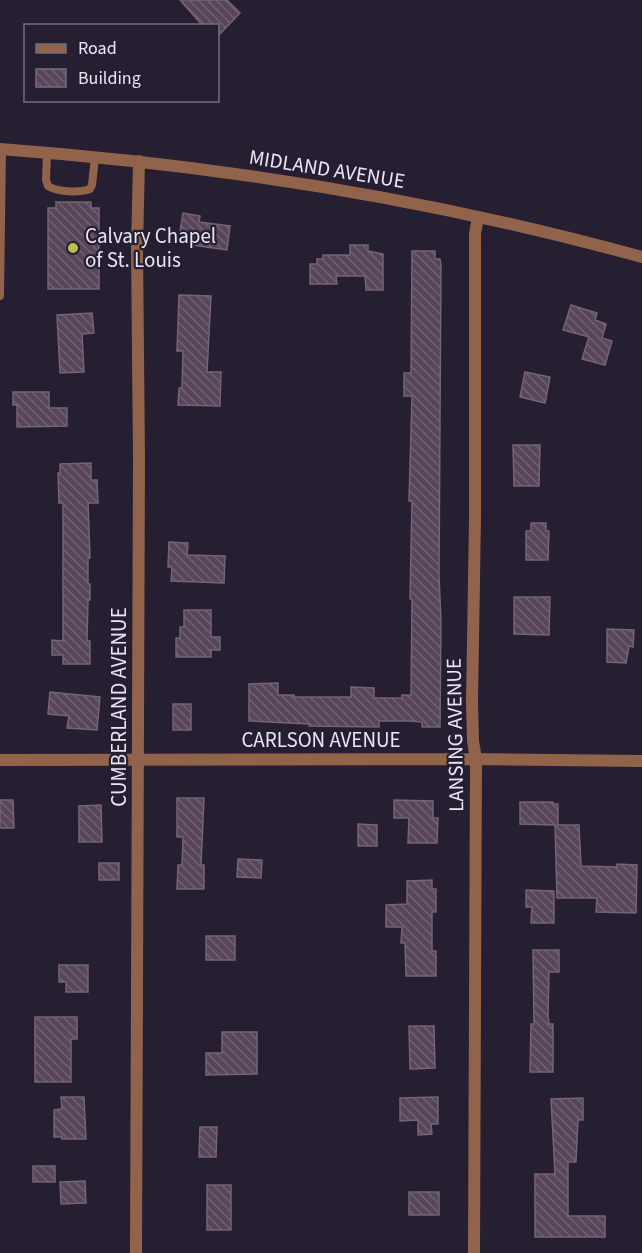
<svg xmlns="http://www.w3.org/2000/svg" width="642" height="1253" font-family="'Source Sans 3',sans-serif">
  <defs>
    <pattern id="building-back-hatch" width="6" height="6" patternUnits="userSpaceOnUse" patternTransform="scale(1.5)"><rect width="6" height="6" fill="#574659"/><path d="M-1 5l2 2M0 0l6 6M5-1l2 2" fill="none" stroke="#6f6171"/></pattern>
  </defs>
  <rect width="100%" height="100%" fill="#261e31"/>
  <!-- building -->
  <path fill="url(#building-back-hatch)" stroke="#756377" stroke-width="1.5" d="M180,0H227L240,13L218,36V26H203Z
    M56,202H91V208H99V289H48V208H56Z
    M183,213L200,216L199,222L230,226L227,250L178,243Z
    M350,245H368V251L383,254V290H366L365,276H336L337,284H310V264H317V259H323V255H350Z
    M412,251H435V259H440L441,265L439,576L441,620L440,727H422V722L410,721H379V727L309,726V724L249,721V684L278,683V695H294V697H351V687L374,688V698H402V695H411L412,599H410L412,501H409L412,396H404V373H411Z
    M179,295L211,296L207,372H221L220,406L178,405L179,388H182L183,351H177Z
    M571,305L597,313L595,320L606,324L602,338L612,341L605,365L582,359L589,337L563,330Z
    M92,313L94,333L82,334L84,372L60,373L57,315Z
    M525,372L550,377L545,403L520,397Z
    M13,392H49V408H67V426L17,427V405H13Z
    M513,445H540L539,486H514Z
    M91,463V480H97L98,503H88L90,558H88V584H90V600H88L87,641H90V664H63V655H52V640L63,641V503H59L58,473H60V464Z
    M531,523H546V531H549L548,560H526V531H531Z
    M169,542L188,543L187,555L225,556L224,583L171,581L172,567H168Z
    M514,597H550L549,635L514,634Z
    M184,610H211V637H220V650H211V657H176V638H180V627H184Z
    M607,629L634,630L633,647L629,646L626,663L607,662Z
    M50,692L100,697L97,730L67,728L69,716L48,714Z
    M173,704H191V730H173Z
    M177,798H204L201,865H204V889H177L178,865H182L183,837H177Z
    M0,800H13L14,828H0Z
    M394,800L433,801V818H438L437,843H408L409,818H394Z
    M520,802H553V804H558V825H579L581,866L617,867V864L637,865L636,913L596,912L597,898H557L555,825L520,824Z
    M101,805L102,842H79V806Z
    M358,824L377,825V846H358Z
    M238,859L262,860L261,878L237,877Z
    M99,863H119V880H99Z
    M432,880V889H436V912H432V951H436V976H406L405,943H401L402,927H386V905L407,904V881Z
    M526,890L554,891V923H531L532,907H526Z
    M206,936H235V960H206Z
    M533,950H559V972H549L548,1016L549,1024H553V1072H530L531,1024H534Z
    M59,965H88V992H66V982H59Z
    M35,1017H77V1039H71V1082H35Z
    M409,1026H434L435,1068L410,1069Z
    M222,1032H257V1074L206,1075V1053H222Z
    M61,1097H84L86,1139H62V1137H54V1110L62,1109Z
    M438,1097V1124H431L432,1134L418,1135V1120L400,1121V1098Z
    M583,1098V1120H578L576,1162H568V1216H605V1237H535V1174H555L551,1099Z
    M200,1127H217L216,1157H199Z
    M33,1166H55V1182H33Z
    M85,1181L86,1203L61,1204L60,1182Z
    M207,1185H231V1230H207Z
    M409,1192H439V1215H409Z"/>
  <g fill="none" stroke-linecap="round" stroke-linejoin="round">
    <!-- lane -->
    <path stroke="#91634a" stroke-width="8" d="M47,153L46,180L48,186C57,192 79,193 90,189L92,185L95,157
      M0,296L2,149"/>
    <!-- street -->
    <path stroke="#91634a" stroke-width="12" d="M0,149C217,165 432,199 642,257
      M0,760L476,759L642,761
      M136,1253L139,459L137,248L139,161
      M474,1253L476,759L473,741L472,702L475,518V234L478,217"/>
  </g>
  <!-- markers -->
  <circle fill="#b4c24a" stroke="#261e31" stroke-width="2" cx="73" cy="248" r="6"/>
  <g text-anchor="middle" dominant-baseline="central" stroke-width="4.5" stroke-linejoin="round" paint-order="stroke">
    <!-- street labels -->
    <g font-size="21" fill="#ece6f4" stroke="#261e31">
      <text transform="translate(327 169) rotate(9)">MIDLAND AVENUE</text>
      <text transform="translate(119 707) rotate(-90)">CUMBERLAND AVENUE</text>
      <text transform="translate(455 735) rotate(-91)">LANSING AVENUE</text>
      <text x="321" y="740">CARLSON AVENUE</text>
    </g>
    <!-- poi labels -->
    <g font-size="21" fill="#ece6f4" stroke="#261e31" text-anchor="start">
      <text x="85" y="236">Calvary Chapel<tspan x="85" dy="24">of St. Louis</tspan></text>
    </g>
  </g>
  <!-- legend -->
  <rect x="24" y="24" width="195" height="78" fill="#261e31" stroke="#756e7f" stroke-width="1.5"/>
  <rect x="36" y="44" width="30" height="9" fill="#91634a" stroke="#756e7f" stroke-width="1.5"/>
  <text x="78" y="54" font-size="18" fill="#ece6f4">Road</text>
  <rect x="36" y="69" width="30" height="18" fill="url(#building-back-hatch)" stroke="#756e7f" stroke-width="1.5"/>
  <text x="78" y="84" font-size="18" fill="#ece6f4">Building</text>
</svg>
